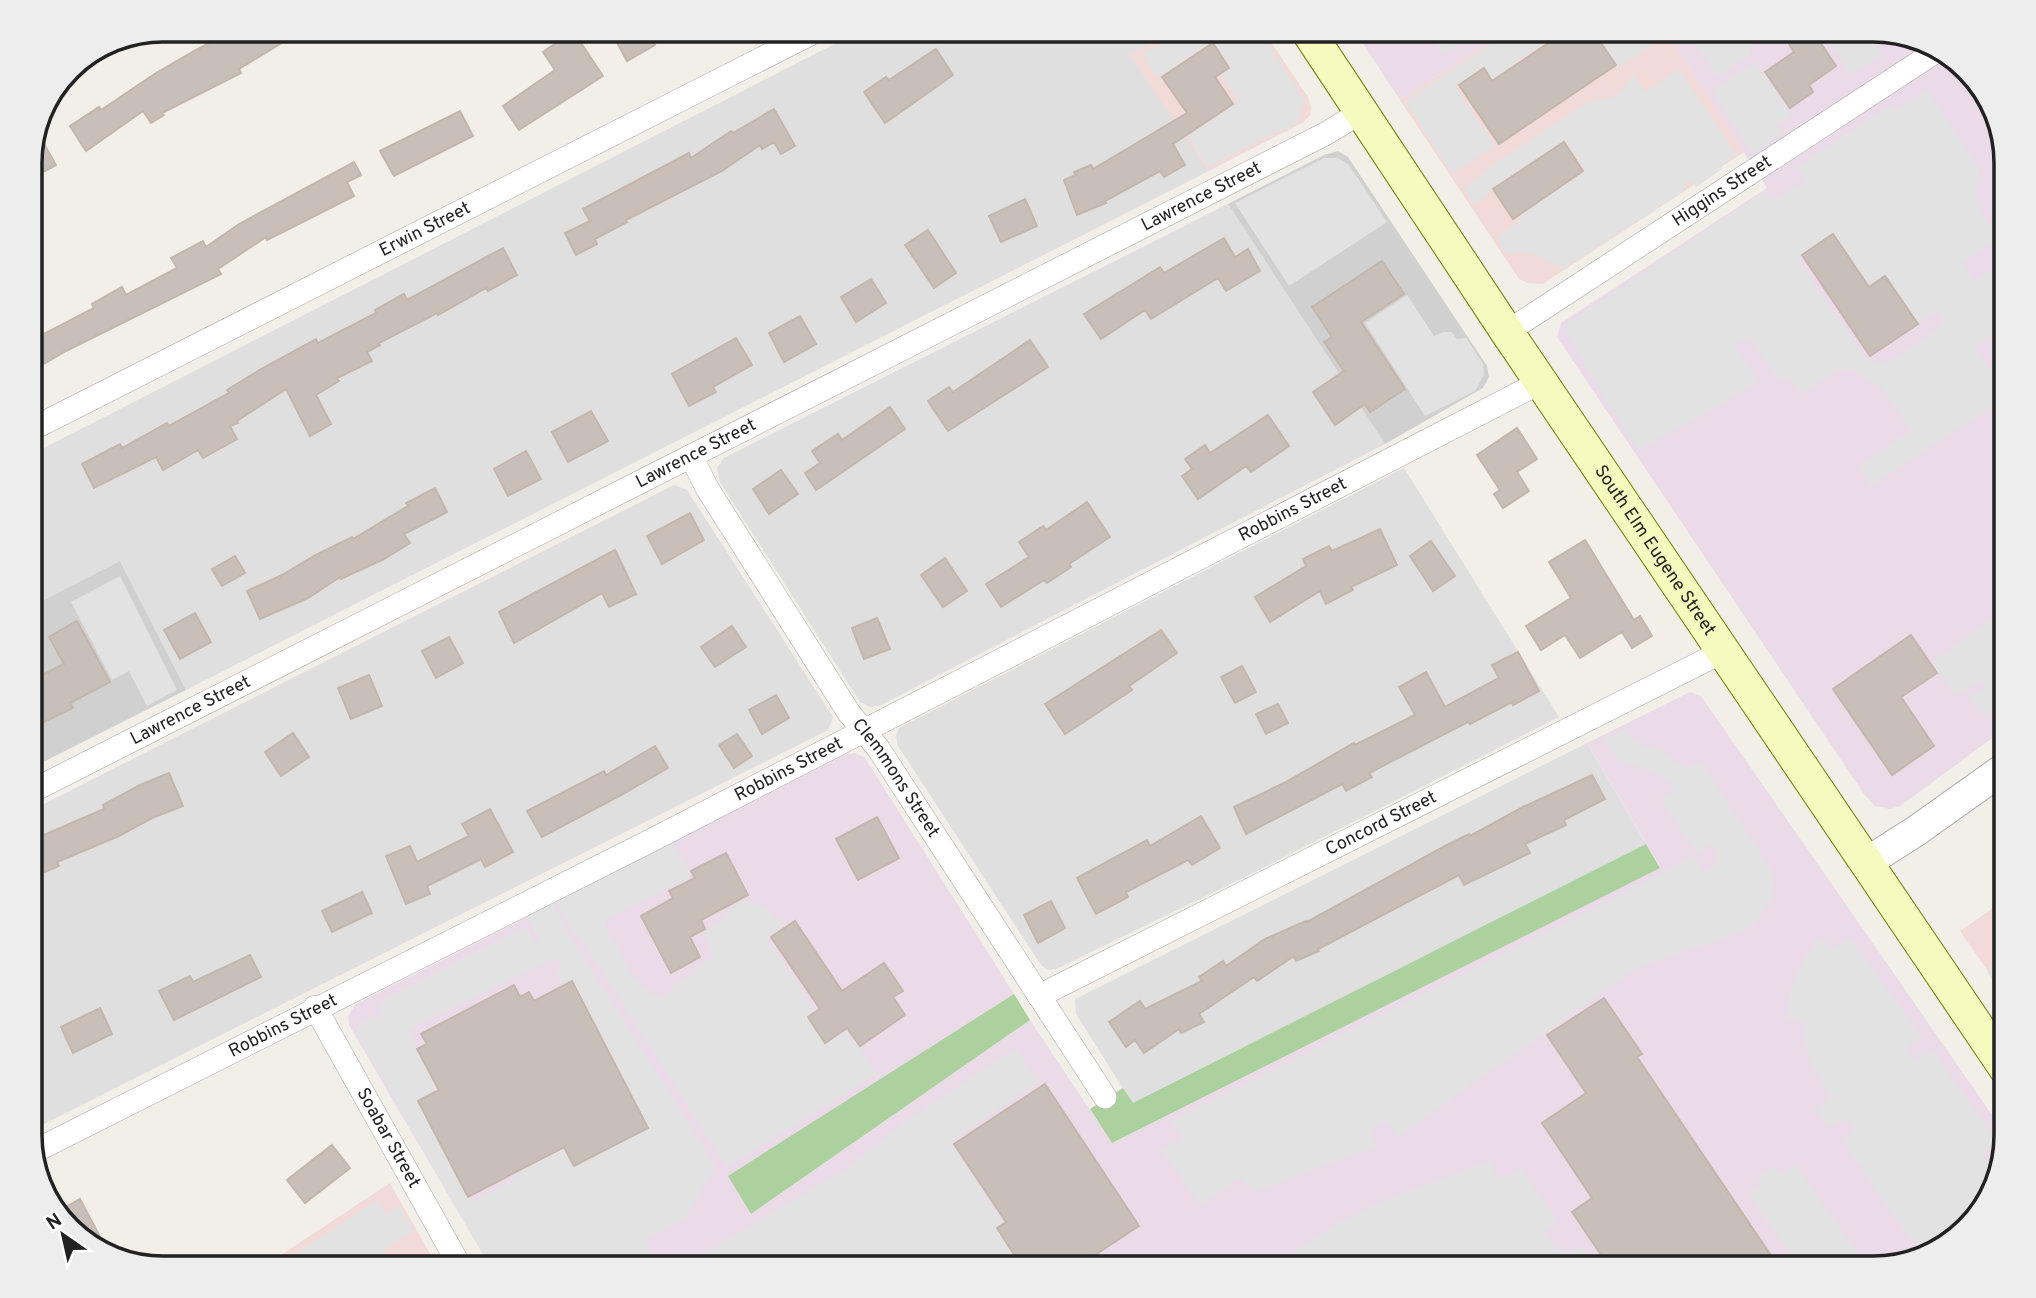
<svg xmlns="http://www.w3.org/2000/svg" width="2036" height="1298" font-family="Overpass,sans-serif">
  <rect width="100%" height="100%" fill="#f2efe9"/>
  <!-- residential -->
  <path fill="#e0dfdf" d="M862,30H1180L1130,54L1209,171L186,690L120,561L30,607V455Z
    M1228,204L1385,444L881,705L870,707L860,702L720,482L717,468L724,458Z
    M1404,468L1559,717L1245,877L1056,969L1048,970L1041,965L898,746L896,736L899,728Z
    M674,485L687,490L833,717L828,730L30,1131V811Z
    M1587,743L1646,844L1133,1104L1076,1014L1075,999Z"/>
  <!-- commercial -->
  <path fill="#f2dad9" d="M1180,30H1263L1308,97L1311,107L1310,115L1304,122L1209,171L1129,54Z
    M1508,30H1665L1744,152L1543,284L1528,283L1519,279L1400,100Z
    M2006,899V997L1960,931Z
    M390,1183L438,1268H261Z"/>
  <!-- industrial -->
  <path fill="#ebdbe8" d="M1354,30H1508L1400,100Z
    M1665,30H1873L1947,52L1989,97L2006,163V728L1900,806L1890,809L1875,806L1864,794L1557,337L1561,323L1767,188Z
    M1690,692L1701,696L2006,1135L1984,1209L1939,1251L1873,1268H491L349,1025L348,1016L356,1004L844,755L855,753L865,758L1014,994L729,1176L751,1214L1030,1020L1112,1143L1660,867L1587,743Z"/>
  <!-- religious -->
  <path fill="#d0d0d0" d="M1338,151L1348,157L1487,366L1489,377L1483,388L1385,444L1228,204L1324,155Z
    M120,561L186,690L43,762L30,736V607Z"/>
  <!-- forest -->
  <path fill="#add19e" d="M1646,844L1660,868L1112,1143L1090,1109L1123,1088L1133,1103Z
    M1014,994L1030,1020L751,1214L728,1176Z"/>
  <!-- parking -->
  <path fill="#e2e2e2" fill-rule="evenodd" d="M1191,30H1259L1304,100L1297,123L1208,167L1188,136L1239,102L1221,75L1232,67L1213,41L1157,78L1142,53Z
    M1424,30H1473L1444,55Z
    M1512,30H1564L1492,79L1483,67L1455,86L1495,146L1452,174L1405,101Z
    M1591,30H1662L1667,36L1617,68Z
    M1686,30H1774L1752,44L1750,55L1717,77Z
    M1820,30H1866L1882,54L1851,75Z
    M1755,62L1791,115L1778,124L1777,127L1786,132L1753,154L1712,91Z
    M1679,69L1737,155L1722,165V169L1696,187L1693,182L1688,181L1685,190L1563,269L1533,254L1517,253L1508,255L1496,237L1518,222L1525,212L1586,171L1565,140L1493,187L1486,197L1474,204L1464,189L1483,172L1586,103L1597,99H1607L1616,96L1634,75L1645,92Z
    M1927,90L1979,169L1975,195L1978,207L1998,238L1962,262L1974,281L2006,261V326L1974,347L2006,392V417L1990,408L1871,486L1859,466L1911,431L1881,387L1850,369L1839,370L1801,394L1789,378L1779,380L1749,336L1735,345L1757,381L1717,407L1638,450L1594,383L1566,330L1570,321L1766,191L1773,201L1805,180L1797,167L1889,106L1896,111ZM1833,234L1869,287L1885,276L1918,324L1937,310L1942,316L1943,322L1937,330L1892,361L1879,363L1866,359L1798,260L1802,255Z
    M1324,158H1338L1349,165L1387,222L1289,286L1235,203Z
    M1407,295L1434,336L1443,332H1452L1457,339L1466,338L1483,364L1484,375L1475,391L1425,416L1365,323Z
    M120,576L177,690L147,706L129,671L112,680L71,602Z
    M2006,609V709L1997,707L1983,717L1969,697L1984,687L1983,681H1980L1955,696L1932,661Z
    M1623,730L1629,737L1643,746L1661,751L1686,770L1701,761L1771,870L1774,883L1773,897L1755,923L1742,932L1648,963L1631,972L1397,1137L1387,1121L1370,1130L1376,1146L1253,1192L1242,1181L1237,1180L1200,1206L1162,1150L1179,1141L1181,1137L1172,1121L1695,856L1703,871L1715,866L1718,856L1714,847L1709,845L1697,854L1661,799L1673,791L1674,788L1669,781L1656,773L1621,761L1611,751L1602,739Z
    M673,841L691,876L606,919V927L634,978L652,994L663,997L673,989L675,983L697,972L696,967L713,957L711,949L702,933L727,917L724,911L746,900L764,907L785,925L769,936V942L815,1010L806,1017L825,1045L846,1031L877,1074L727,1167L578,934L574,935L555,900Z
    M552,902L571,938L715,1165L686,1218L645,1238L652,1254L624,1268H491L354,1028L375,1015L377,1017L382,1016L377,1003L526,927L533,941L538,942L539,939L525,915ZM552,959L558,960L561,964L557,974L641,1129L572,1166L563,1149L516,1174L518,1178L471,1202L420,1098L436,1088L408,1030Z
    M2006,924V1000L1988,973L1997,956Z
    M1821,937L1834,948L1849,937L1921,1036L1909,1045L1908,1049L1915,1059H1919L1932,1050L1998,1143L1985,1153L1984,1159L1993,1166L1955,1233L1947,1240L1921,1244L1910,1239L1842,1140L1854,1132V1128L1844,1118L1829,1129L1815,1109L1829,1100L1830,1096L1810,1061L1805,1043L1804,1023L1800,1020H1786L1791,987L1804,959Z
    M1016,1048L1037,1082L951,1142L1003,1223L996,1228L1022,1268H680L846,1169L900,1126Z
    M1490,1161L1496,1176L1508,1177L1521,1169L1558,1222L1547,1230L1546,1233L1556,1249L1572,1252L1581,1246L1594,1265L1590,1268H1303L1304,1265L1294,1252L1339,1223L1380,1202Z
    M1795,1164L1868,1268H1819L1810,1251L1794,1260L1749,1194L1760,1186L1761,1182L1757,1177L1773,1166L1778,1172L1782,1173Z
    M377,1200L386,1214L399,1206L415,1231L387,1247L380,1261L382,1268H274Z"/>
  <!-- building -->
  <path fill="#c7bfb8" stroke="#c4b6ab" stroke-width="2" d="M246,30H303L239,69L241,73L162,113L164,115L151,123L143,111L86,151L70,126L99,107L101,110L156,73L196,50L223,36L225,41Z
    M626,30H646L655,45L627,61L614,37Z
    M1568,30H1592L1616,65L1499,144L1459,85L1484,68L1492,81Z
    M1793,30H1812L1836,66L1809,85L1813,92L1790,108L1765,72L1794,52L1784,36Z
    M573,31L603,76L519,130L503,106L555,70L543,52Z
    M1213,43L1229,68L1215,77L1233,104L1173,144L1185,165L1164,177L1160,171L1105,201L1106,203L1077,215L1064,180L1076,175L1074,172L1091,165L1093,169L1187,113L1162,77Z
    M936,49L953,75L885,123L864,92L886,77L889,80Z
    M774,109L795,146L781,154L774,142L762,149L760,145L722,171L626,220L627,222L595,239L597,244L576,255L565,233L590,221L583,209L689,153L691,158L731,131L733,133Z
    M460,111L473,136L394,176L380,151Z
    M39,135L56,165L30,179V155Z
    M1564,142L1583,171L1513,219L1493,189Z
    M354,162L361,175L347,182L354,196L267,240L266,237L218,269L221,274L66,351L30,372V341L94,308L92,304L122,287L126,295L177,268L171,258L203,241L206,247L239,224Z
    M1025,199L1037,226L1001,242L989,216Z
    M928,230L956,273L934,288L905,245Z
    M1833,234L1869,287L1885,276L1918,324L1870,356L1802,255Z
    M1224,238L1235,257L1248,249L1260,271L1226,291L1218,278L1151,319L1145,310L1101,339L1084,314L1160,267L1164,273Z
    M503,248L517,275L488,291L486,288L438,315L437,313L379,343L380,345L367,352L372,361L337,378L339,381L316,395L331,424L310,436L286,389L237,421L238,423L230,426L237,439L203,458L198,450L163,470L156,457L94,488L82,464L120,444L122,448L167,423L169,426L229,393L227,390L261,369L316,339L318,343L376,313L375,310L404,294L407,300Z
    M1382,261L1404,294L1361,322L1405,389L1370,412L1365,404L1335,425L1313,392L1344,371L1324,342L1332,337L1312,307Z
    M871,279L886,303L856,322L841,297Z
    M800,316L816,344L784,362L769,333Z
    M736,338L752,365L713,387L716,392L689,406L672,374Z
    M1030,340L1048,367L948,431L928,401L949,387L953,392Z
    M890,407L905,429L816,490L805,473L820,463L812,451L838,434L842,440Z
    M591,411L608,441L568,462L552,432Z
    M1268,415L1289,446L1251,472L1246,466L1198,499L1182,476L1192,469L1185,459L1205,445L1210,453Z
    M1517,428L1537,459L1517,472L1529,491L1503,508L1494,494L1500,490L1477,455Z
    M526,451L541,479L508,496L494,469Z
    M781,470L798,494L769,514L753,489Z
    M435,488L447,512L404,534L410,543L384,559L341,579L340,577L308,598L260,619L247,591L282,575L314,556L352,537L353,539L408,506L406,503Z
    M1087,502L1110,537L1069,564L1071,567L1047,583L1044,580L1001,607L986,584L1029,557L1019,542L1043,526L1046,530Z
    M690,513L704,540L662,564L647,536Z
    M1380,529L1397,565L1351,587L1353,590L1326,604L1320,591L1270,622L1255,597L1306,566L1303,559L1329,546L1332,551Z
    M1585,540L1634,620L1640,616L1652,636L1632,648L1622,632L1580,658L1565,635L1541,650L1526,626L1571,598L1549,562Z
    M1431,541L1455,576L1433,591L1410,556Z
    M615,550L636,594L609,607L602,593L514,643L499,612Z
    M235,556L245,573L222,586L212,569Z
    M945,558L967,591L943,607L921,575Z
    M195,613L211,642L180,659L164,630Z
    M877,618L890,649L864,659L852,628Z
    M77,621L110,682L70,703L73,708L42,723L30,695L43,688L38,677L64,664L49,637Z
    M732,626L746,647L715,667L701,647Z
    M1161,630L1177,653L1129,686L1132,690L1065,734L1045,704Z
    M1911,635L1937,673L1901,697L1934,746L1892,775L1833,689Z
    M449,637L463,663L436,678L422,651Z
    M1518,652L1539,691L1513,705L1512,702L1470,724L1468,722L1369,773L1372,777L1346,791L1342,784L1246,834L1234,807L1284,783L1354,743L1355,745L1415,715L1399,687L1426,672L1445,707L1499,678L1492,665Z
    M1242,666L1256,692L1235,703L1221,677Z
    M369,675L382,706L351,719L338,688Z
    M776,695L789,718L762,734L749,710Z
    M1278,704L1288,723L1266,734L1256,714Z
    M293,733L309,757L281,776L265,752Z
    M737,734L752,756L734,768L719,745Z
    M655,746L668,768L621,795L542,837L527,811L604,771L606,775Z
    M169,773L183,806L152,818L119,836L57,862L59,866L30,878V841L104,809L103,805L140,785Z
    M1592,775L1605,799L1564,820L1566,825L1525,844L1530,853L1464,885L1459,875L1318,949L1319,951L1296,961L1294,956L1257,981L1254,977L1199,1014L1204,1022L1181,1033L1179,1029L1144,1053L1135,1040L1126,1047L1109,1022L1140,1001L1145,1009L1202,981L1199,977L1223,961L1226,966L1265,939L1306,921L1307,922L1445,846L1469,834L1470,836L1523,807Z
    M490,809L513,852L485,867L481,859L427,886L430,894L406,904L386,856L410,846L417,862L469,836L462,824Z
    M1201,816L1220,848L1192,865L1188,860L1126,892L1128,897L1096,914L1077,878L1147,840L1150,846Z
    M877,817L899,858L858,880L836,839Z
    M726,853L748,895L701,920L705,929L690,937L700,957L671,973L641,916L673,898L669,891L695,878L691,871Z
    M362,892L372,913L332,932L322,911Z
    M1051,901L1065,928L1038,943L1024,915Z
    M795,921L842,991L884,963L903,991L893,997L905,1015L860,1046L847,1028L825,1043L808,1017L820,1009L771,937Z
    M250,955L261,977L174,1020L159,991L190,976L193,982Z
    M572,981L648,1128L574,1166L564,1147L468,1197L418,1101L439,1090L417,1049L427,1044L421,1034L514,985L520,997L529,992L534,1001Z
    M1604,998L1642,1054L1637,1057L1776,1263L1767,1268H1610L1572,1212L1592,1198L1542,1123L1586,1093L1547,1035Z
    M100,1008L112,1034L73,1053L61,1027Z
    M1045,1084L1139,1226L1075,1268H1036L1031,1261L1022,1267L997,1228L1006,1222L954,1144Z
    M332,1145L350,1168L305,1203L287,1180Z
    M80,1199L108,1252L89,1246L57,1212Z"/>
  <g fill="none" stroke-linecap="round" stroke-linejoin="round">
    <defs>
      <g id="minor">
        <path id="s1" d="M1507,332L1938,50"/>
        <path id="s2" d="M30,430L818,30"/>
        <path id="s3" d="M691,456L707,488L849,713L878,748L1105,1097"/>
        <path id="s4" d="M30,792L1325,134L1360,113"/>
        <path id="s5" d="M1039,996L1722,652"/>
        <path id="s6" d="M315,1007L461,1268"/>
        <path id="s7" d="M33,1152L652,840L1541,382"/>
      </g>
      <path id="tertiary" d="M1866,863L1916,831L2006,767"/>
      <g id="secondary">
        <path id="s8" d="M1307,30L1507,332L2006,1069"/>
      </g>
    </defs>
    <!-- minor casing -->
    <use href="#minor" stroke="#a9a9a9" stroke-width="24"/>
    <!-- tertiary casing -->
    <use href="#tertiary" stroke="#a9a9a9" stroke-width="32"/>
    <!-- secondary casing -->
    <use href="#secondary" stroke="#707d05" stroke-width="35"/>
    <!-- minor -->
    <use href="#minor" stroke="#fff" stroke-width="23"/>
    <!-- tertiary -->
    <use href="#tertiary" stroke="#fff" stroke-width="30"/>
    <!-- secondary -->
    <use href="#secondary" stroke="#f7fabf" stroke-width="33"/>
  </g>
  <g text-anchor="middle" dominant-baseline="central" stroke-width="6" stroke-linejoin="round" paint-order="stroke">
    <!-- street labels -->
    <g font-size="18" fill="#222" stroke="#fff">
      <text stroke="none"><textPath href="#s1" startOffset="257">Higgins Street</textPath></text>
      <text stroke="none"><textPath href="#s4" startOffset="1314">Lawrence Street</textPath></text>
      <text stroke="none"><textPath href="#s2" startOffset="443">Erwin Street</textPath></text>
      <text stroke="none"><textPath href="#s4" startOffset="747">Lawrence Street</textPath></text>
      <text stroke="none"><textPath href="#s7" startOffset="1414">Robbins Street</textPath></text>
      <text stroke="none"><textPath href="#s8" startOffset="626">South Elm Eugene Street</textPath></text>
      <text stroke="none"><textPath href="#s4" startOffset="180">Lawrence Street</textPath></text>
      <text stroke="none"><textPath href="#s7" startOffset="847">Robbins Street</textPath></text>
      <text stroke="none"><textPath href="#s3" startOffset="382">Clemmons Street</textPath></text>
      <text stroke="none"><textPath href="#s5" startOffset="383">Concord Street</textPath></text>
      <text stroke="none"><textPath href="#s7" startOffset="280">Robbins Street</textPath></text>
      <text stroke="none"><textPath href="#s6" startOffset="150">Soabar Street</textPath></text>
    </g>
  </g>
  <!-- crop -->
  <path d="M0 0H2036V1298H0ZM163 42H1873A121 121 0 0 1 1994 163V1135A121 121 0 0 1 1873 1256H163A121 121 0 0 1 42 1135V163A121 121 0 0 1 163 42Z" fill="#ededed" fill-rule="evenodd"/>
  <path fill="none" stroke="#222" stroke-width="3.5" d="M163 42H1873A121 121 0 0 1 1994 163V1135A121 121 0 0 1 1873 1256H163A121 121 0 0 1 42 1135V163A121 121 0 0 1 163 42Z"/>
  <!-- north arrow -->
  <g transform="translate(63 1235) rotate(326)" stroke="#ffffff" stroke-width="5" paint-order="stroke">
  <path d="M0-5L12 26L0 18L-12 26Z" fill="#222222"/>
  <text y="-10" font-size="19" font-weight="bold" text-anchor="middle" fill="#222222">N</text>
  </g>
</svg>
